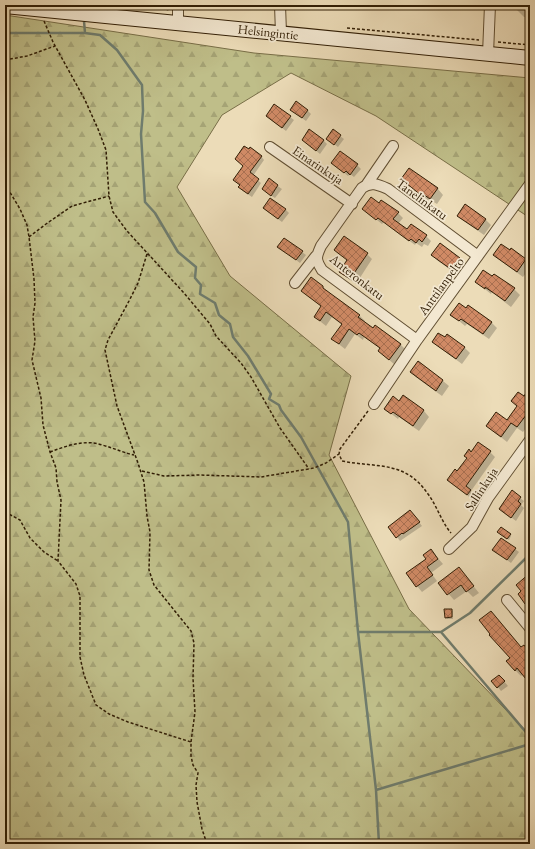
<svg xmlns="http://www.w3.org/2000/svg" width="535" height="849" font-family="'EB Garamond',serif">
  <defs>
    <pattern id="forest-firs" width="22" height="20" patternUnits="userSpaceOnUse"><rect width="22" height="20" fill="#bfbe89"/><path d="M5 1l3.5 6h-7zM16 11l3.5 6h-7z" fill="#a5a375"/></pattern>
    <pattern id="building-cross-hatch" width="8" height="8" patternUnits="userSpaceOnUse"><rect width="8" height="8" fill="#d08a65"/><path d="M0 0l8 8M0 8l8-8" fill="none" stroke="#a97051"/></pattern>
  </defs>
  <rect width="100%" height="100%" fill="#ecdcb8"/>
  <filter id="stains"><feTurbulence type="fractalNoise" baseFrequency=".005" numOctaves="4"/><feColorMatrix values="0 0 0 0 .2 0 0 0 0 .09 0 0 0 0 .02 0 0 0 .5 -.17"/></filter>
  <radialGradient id="worn" r=".72"><stop offset=".6" stop-color="#630" stop-opacity="0"/><stop offset="1" stop-color="#630" stop-opacity=".3"/></radialGradient>
  <!-- forest -->
  <path fill="url(#forest-firs)" stroke="#786e47" d="M5,15L254,53L530,78V218L376,116L291,73L222,115L177,187L230,276L351,376L329,455L409,609L530,735V844H5Z"/>
  <!-- shadow -->
  <path fill="#0003" d="M421,5H450V9L424,8Z
    M517,5H530V17H524L516,9Z
    M291,110H307L311,114L306,121Z
    M267,116L290,117L294,120L286,131Z
    M340,136L344,139L338,147L331,142Z
    M303,140H323L327,144L320,154Z
    M261,156L264,160L253,176L261,183L252,197L243,191L239,187L240,186L234,180L244,166Z
    M332,163L357,165L361,169L354,177L350,174L348,176Z
    M409,169L438,189L443,195L437,204L429,199L428,201L408,185Z
    M269,180L282,189L275,198L267,193Z
    M379,204L398,213L403,218L398,224L407,231L426,236L431,241L428,246L424,244L422,247L416,243L415,245L384,222L382,224L363,209Z
    M285,209L289,213L282,222L268,212Z
    M458,216L485,219L491,225L484,235L464,221Z
    M440,244L466,264L458,275L438,261L433,255Z
    M279,247L302,252L306,255L300,263Z
    M335,250L367,254L372,259L356,284L346,277L340,272L348,260Z
    M511,250L530,264V268L523,277L501,261L495,255L510,252Z
    M476,282L514,289L520,295L511,307L492,292L491,294Z
    M323,287L328,293L359,315L365,321L364,322L400,344L406,350L395,365L379,351L381,349L364,337L363,340L355,334L345,349L332,339L342,325L332,317L326,326L321,322L315,317L322,307L308,296Z
    M452,315L491,322L497,328L489,339L467,324L465,326Z
    M445,339L464,347L470,353L462,364L439,347L433,341Z
    M418,363L443,381L449,386L442,396L417,378L411,372Z
    M530,389V423L523,432L517,428L507,442L487,426L508,421Z
    M403,397L424,411L429,417L419,431L399,417L398,419L385,409L399,402Z
    M490,452L495,457L471,491L475,496L473,500L448,480L457,473L467,459L465,456L472,453Z
    M512,492L524,501L521,505L524,508L516,521L504,512Z
    M413,514L422,526L400,541L397,537Z
    M500,534L510,535L511,536L509,540Z
    M515,549L519,552L511,563L497,553Z
    M431,550L443,564L431,573L437,581L422,592L407,574L427,559Z
    M459,568L479,593L473,597L467,591L454,600L439,583Z
    M530,579V607L526,603Z
    M452,610L453,611V619H447L446,617Z
    M522,648L530,653V682L523,674L521,676L515,670Z
    M503,680L508,686L501,691L493,681Z"/>
  <g fill="none" stroke-linecap="round" stroke-linejoin="round">
    <!-- stream -->
    <path stroke="#6f7c6d" stroke-width="2.5" d="M84,21L85,33
      M5,33H85L100,35L117,50L142,85L143,111L141,134L145,202L155,213L178,252L196,267L195,278L201,285L200,294L215,303L219,315L230,324L233,337L248,356L271,394L269,399L279,405L281,410L301,437L348,522L358,632L376,790L379,844
      M358,632H441L470,613L530,554
      M441,632L530,737
      M376,790L530,744"/>
  </g>
  <!-- building -->
  <path fill="url(#building-cross-hatch)" stroke="#311e05" d="M296,101L308,110L302,118L290,110Z
    M274,104L291,116L282,128L266,116Z
    M309,129L324,140L316,151L302,140Z
    M333,129L341,135L334,145L326,139Z
    M244,146L249,149L250,147L262,156L250,172L259,179L248,194L238,187L240,185L233,180L243,166L235,159Z
    M340,151L358,164L350,175L346,171L344,173L331,163Z
    M409,168L438,188L430,199L423,194L422,196L401,179Z
    M269,178L278,185L271,196L262,189Z
    M371,197L379,203L381,200L399,212L393,219L407,229L411,224L427,235L422,242L419,239L416,243L411,239L409,241L378,218L376,220L362,209Z
    M270,198L286,209L278,219L263,208Z
    M465,204L486,219L478,230L457,216Z
    M344,236L368,253L350,279L339,272L347,260L334,250Z
    M284,238L303,251L296,260L277,247Z
    M440,243L460,258L452,270L431,255Z
    M501,244L510,250L511,248L526,259L517,272L493,255Z
    M483,270L492,276L494,274L515,288L505,301L485,287V289L475,282Z
    M311,277L323,286V288L360,315L358,317L373,328L375,325L401,344L389,360L378,351L380,348L359,333L357,335L349,329L339,344L331,339L342,324L326,312L320,321L314,317L321,306L301,291Z
    M459,303L466,308L468,305L492,322L483,334L461,319L459,321L450,315Z
    M438,333L445,337L447,334L465,347L456,359L432,342Z
    M418,361L443,380L436,391L410,372Z
    M530,387V410L517,427L511,423L501,437L486,426L496,412L507,420L517,406L511,401L518,392L524,396Z
    M403,395L424,410L413,426L393,412L391,414L384,409L393,396L399,401Z
    M478,442L491,451L466,486L471,490L467,495L447,480L455,469L457,471L467,458L464,456L469,449L471,452Z
    M512,490L521,497L518,501L521,504L511,518L499,509Z
    M410,510L420,522L403,534L402,533L396,538L388,527Z
    M501,527L511,534L507,539L497,532Z
    M501,538L516,548L507,560L492,550Z
    M431,549L438,559L427,567L433,575L416,587L406,573L426,559L423,555Z
    M459,567L474,586L466,592L461,585L447,595L438,583Z
    M530,573V600L525,604L518,594L521,591L516,585Z
    M444,609H452V617L445,618Z
    M491,611L521,647L524,645L530,653V684L517,668L515,671L506,661L510,658L489,635L490,634L479,620Z
    M499,675L505,681L497,688L491,681Z"/>
  <g fill="none" stroke-linecap="round" stroke-linejoin="round">
    <defs>
      <path id="street" d="M178,5V23
        M280,5L281,33
        M488,54L490,5
        M270,147L352,204
        M367,184L393,146
        M295,283L316,256
        M417,340L322,270C315,259 316,257 321,246L362,188C371,181 379,185 388,189L478,256
        M374,404L417,340L530,184
        M449,549L472,527L488,498L530,440
        M507,600L530,628"/>
      <path id="secondary" d="M5,6L530,58"/>
    </defs>
    <!-- street casing -->
    <use href="#street" stroke="#604e32" stroke-width="12"/>
    <!-- secondary casing -->
    <use href="#secondary" stroke="#311e05" stroke-width="16"/>
    <!-- path -->
    <path stroke="#311e05" stroke-width="1.5" stroke-dasharray="3 2" stroke-linecap="butt" d="M151,5L169,10
      M44,21L53,42L85,100L98,129L106,150L109,196L113,212L127,231L184,293L210,324L216,336L241,363L251,377L280,428L309,469
      M347,28L479,40
      M498,42L530,45
      M5,60L27,56L55,46
      M5,184L20,209L27,225L29,237L34,279L35,303L33,317L35,341L32,360L41,398L43,425L50,452L56,468L57,482L61,500L58,561L76,584L80,596V657L84,675L96,705L109,714L128,722L191,742
      M29,237L46,224L72,206L109,196
      M147,254L138,283L129,301L108,340L105,350L117,406L138,463L144,482L147,516L150,532L149,570L154,585L174,610L191,631L194,643L193,678L195,712L191,742V756L193,765L198,773L196,785L197,802L202,829L207,844
      M368,411L340,449L339,454L342,461C376,468 405,460 428,494C437,506 441,521 451,533
      M50,452C66,446 85,439 102,445C114,448 121,452 134,455
      M142,471L164,476L200,475L261,477L314,468L326,463L339,454
      M5,512L20,520L30,538L44,552L58,561"/>
    <!-- street -->
    <use href="#street" stroke="#f3e8d1" stroke-width="10"/>
    <!-- secondary -->
    <use href="#secondary" stroke="#f3e8d1" stroke-width="14"/>
  </g>
  <g text-anchor="middle" dominant-baseline="central" stroke-width="3.5" stroke-linejoin="round" paint-order="stroke">
    <!-- street labels -->
    <g font-size="13" fill="#311e05" stroke="#f3e8d1">
      <text transform="translate(268 32) rotate(6)">Helsingintie</text>
      <text transform="translate(318 165) rotate(34)">Einarinkuja</text>
      <text transform="translate(422 199) rotate(36)">Tanelinkatu</text>
      <text transform="translate(357 277) rotate(38)">Anteronkatu</text>
      <text transform="translate(441 286) rotate(-54)">Anttilanpelto</text>
      <text transform="translate(481 489) rotate(-57)">Sallinkuja</text>
    </g>
  </g>
  <!-- margin -->
  <rect width="535" height="849" fill="none" stroke="#ecdcb8" stroke-width="20"/>
  <rect x="6" y="6" width="523" height="837" fill="none" stroke="#311e05" stroke-width="2"/>
  <rect x="10" y="10" width="515" height="829" fill="none" stroke="#311e05"/>
  <rect width="100%" height="100%" filter="url(#stains)"/>
  <rect width="100%" height="100%" fill="url(#worn)"/>
</svg>
